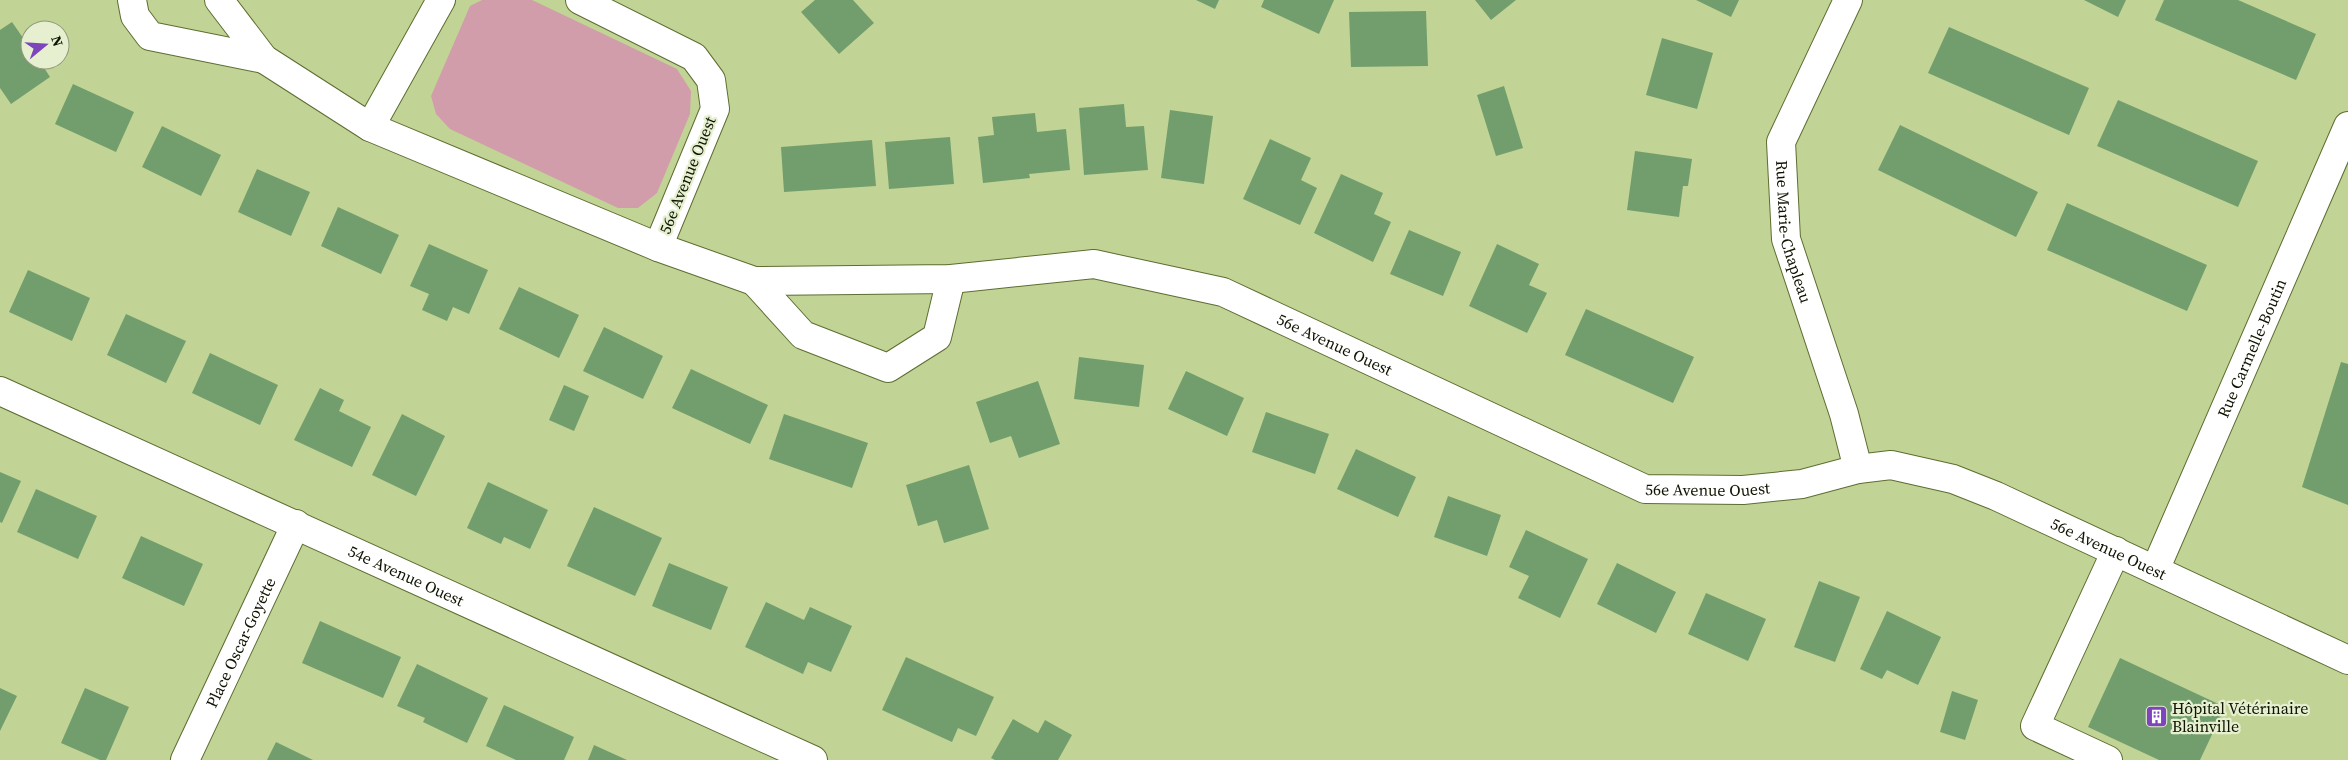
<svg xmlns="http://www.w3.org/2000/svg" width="2348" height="760" font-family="'Source Serif 4',serif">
  <rect width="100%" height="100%" fill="#c1d495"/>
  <!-- green -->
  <path fill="#d19dab" d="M482,0H532L677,69L691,91L690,114L657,193L638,208H618L450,129L436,114L431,96L470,6Z"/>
  <!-- building -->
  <path fill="#729e6d" d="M815,0H853L874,23L839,54L801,12Z
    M1196,0H1219L1215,9Z
    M1264,0H1334L1319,34L1261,7Z
    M1475,0H1516L1491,20Z
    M1696,0H1739L1731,17Z
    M2084,0H2126L2118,17Z
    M2164,0H2238L2316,34L2296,80L2155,20Z
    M1426,11L1428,66L1351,67L1349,12Z
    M12,22L30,48V60H39L50,77L11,104L0,88V30Z
    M1949,27L2089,88L2069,135L1928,73Z
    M1662,38L1713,53L1697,109L1646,95Z
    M73,84L134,112L116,152L55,124Z
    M1504,86L1523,148L1496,156L1477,95Z
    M2118,100L2258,161L2238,207L2097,146Z
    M1124,104L1126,127L1144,126L1148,170L1084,175L1079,108Z
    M1170,110L1213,116L1204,184L1161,178Z
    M1035,113L1037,132L1066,129L1070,170L1029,174L1030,178L983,183L978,137L994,135L992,117Z
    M1900,125L2038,192L2016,237L1878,170Z
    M162,126L221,155L201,196L142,167Z
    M950,137L954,184L889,189L885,142Z
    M1270,139L1311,158L1301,180L1317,188L1300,225L1243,199Z
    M872,140L876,186L784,192L781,147Z
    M1635,151L1692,159L1688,186H1683L1679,217L1627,210Z
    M257,169L310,192L291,236L238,212Z
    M1341,174L1383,193L1374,214L1391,222L1373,262L1314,233Z
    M2067,203L2207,265L2187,311L2047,250Z
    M338,207L399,235L381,274L321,246Z
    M1409,230L1461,252L1443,296L1390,274Z
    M429,244L488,270L469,314L453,307L447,321L422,310L429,294L410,286Z
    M1497,244L1539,264L1529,285L1547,293L1527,333L1469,306Z
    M28,270L90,298L72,341L9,312Z
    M519,287L579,315L559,358L499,329Z
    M1586,309L1694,357L1673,403L1565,355Z
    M126,314L186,341L166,383L107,355Z
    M604,327L663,356L643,399L583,371Z
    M210,353L278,385L260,425L192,393Z
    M1079,357L1144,365L1139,407L1074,399Z
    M2341,362L2348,364V505L2302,487Z
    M691,369L768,405L750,444L672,408Z
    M1186,371L1244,398L1227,436L1168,409Z
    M1038,381L1060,444L1019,458L1011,436L990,443L976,402Z
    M564,385L589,396L574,431L549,420Z
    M320,388L344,400L339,411L371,427L352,467L294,440Z
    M1266,412L1329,434L1315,474L1252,452Z
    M402,414L445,436L416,496L372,475Z
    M784,414L868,443L852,488L769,459Z
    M1356,449L1416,477L1398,517L1337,489Z
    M969,465L989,529L944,543L937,520L918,526L906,485Z
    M0,472L21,481L2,523L0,522Z
    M488,482L548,510L530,549L504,537L501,544L467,528Z
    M36,489L97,516L78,559L17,532Z
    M1448,496L1501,515L1487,556L1434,537Z
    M594,507L662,538L635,596L567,566Z
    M1526,530L1588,559L1560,618L1518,598L1529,576L1509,567Z
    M141,536L203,564L184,606L122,578Z
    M669,563L728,587L711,630L652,606Z
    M1617,563L1676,592L1656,633L1597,604Z
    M1819,581L1860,597L1835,662L1794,647Z
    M1706,593L1766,619L1748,661L1688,634Z
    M766,602L804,620L810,607L852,626L831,672L808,662L803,674L745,647Z
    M1887,611L1941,637L1918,685L1887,670L1882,679L1860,669Z
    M320,621L401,657L383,698L302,663Z
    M906,657L994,697L976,736L958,728L952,742L882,710Z
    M2120,658L2225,707L2200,760H2159L2088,727Z
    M417,664L488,698L467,743L423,722L425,718L397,706Z
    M0,688L17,696L0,731Z
    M85,688L129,707L106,760H100L61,743Z
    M1952,691L1978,700L1965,740L1940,732Z
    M504,705L574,737L564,760H516L486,746Z
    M1013,719L1038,733L1045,720L1072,735L1058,760H995L991,758Z
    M276,742L313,760H267Z
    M594,745L627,760H588Z"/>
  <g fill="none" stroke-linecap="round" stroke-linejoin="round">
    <defs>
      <g id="minor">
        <path d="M132,0L135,16L150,36L264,59"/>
        <path id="s1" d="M219,0L264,59L370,127L658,247L754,281L951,279L1094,264L1223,292L1645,489L1743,490L1802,484L1858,469L1891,465L1953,479L1996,496L2348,660"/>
        <path d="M580,0L694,57L711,80L715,109L658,247"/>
        <path id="s2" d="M1848,0L1781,142L1786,239L1844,414L1858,469"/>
        <path d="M370,127L441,0"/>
        <path d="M754,281L803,335L888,368L937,337L951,279"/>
        <path id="s3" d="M0,391L813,760"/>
        <path id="s4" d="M2155,570L2348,126"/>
        <path id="s5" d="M185,760L296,524"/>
        <path d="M2108,760L2035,726L2116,551"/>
      </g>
    </defs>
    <!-- minor casing -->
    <use href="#minor" stroke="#5d6d31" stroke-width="30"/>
    <!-- minor -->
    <use href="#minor" stroke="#fff" stroke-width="28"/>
  </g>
  <!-- icons -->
  <defs>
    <symbol id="building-square" viewBox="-11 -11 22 22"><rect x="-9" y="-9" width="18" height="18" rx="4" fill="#7c45bc" stroke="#e6f0d1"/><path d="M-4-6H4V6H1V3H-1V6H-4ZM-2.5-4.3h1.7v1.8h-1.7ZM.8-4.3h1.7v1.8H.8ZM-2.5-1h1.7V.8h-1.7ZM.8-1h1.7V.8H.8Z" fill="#fff"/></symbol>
  </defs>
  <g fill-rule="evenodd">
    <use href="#building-square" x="2144" y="704" width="25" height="25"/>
  </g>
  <g text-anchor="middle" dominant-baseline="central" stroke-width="4.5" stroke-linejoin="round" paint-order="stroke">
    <!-- street labels -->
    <g font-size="16" fill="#0e1400" stroke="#e6f0d1">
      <text transform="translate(687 175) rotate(-68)">56e Avenue Ouest</text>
      <text stroke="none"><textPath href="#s2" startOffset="248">Rue Marie-Chapleau</textPath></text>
      <text stroke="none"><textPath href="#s1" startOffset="1210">56e Avenue Ouest</textPath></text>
      <text stroke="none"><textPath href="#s4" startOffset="242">Rue Carmelle-Boutin</textPath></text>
      <text stroke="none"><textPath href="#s1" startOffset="1615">56e Avenue Ouest</textPath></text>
      <text stroke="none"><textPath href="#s1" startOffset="2035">56e Avenue Ouest</textPath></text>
      <text stroke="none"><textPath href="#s3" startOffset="446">54e Avenue Ouest</textPath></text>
      <text stroke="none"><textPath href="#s5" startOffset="130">Place Oscar-Goyette</textPath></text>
    </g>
    <!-- poi labels -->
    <g font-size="16" fill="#0e1400" stroke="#e6f0d1" text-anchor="start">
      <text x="2172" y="708">Hôpital Vétérinaire<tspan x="2172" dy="18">Blainville</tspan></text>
    </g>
  </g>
  <!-- north arrow -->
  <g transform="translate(45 45) rotate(72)"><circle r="24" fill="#e6f0d1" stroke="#90987d"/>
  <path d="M0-4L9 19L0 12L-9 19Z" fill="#7c45bc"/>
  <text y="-8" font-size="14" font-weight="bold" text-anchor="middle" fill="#0e1400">N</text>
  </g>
</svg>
